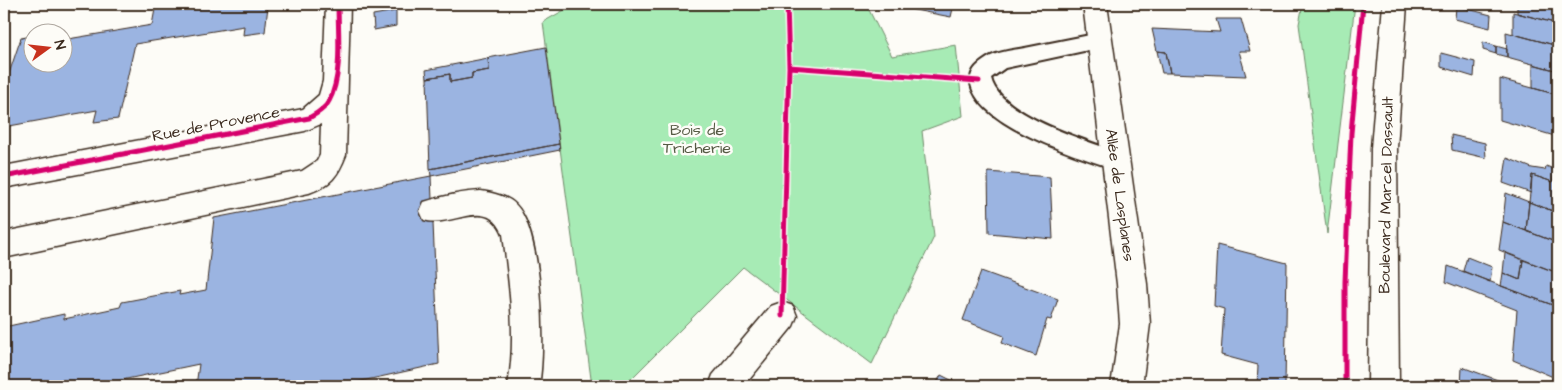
<svg xmlns="http://www.w3.org/2000/svg" width="1562" height="390" font-family="'Architects Daughter',sans-serif">
  <rect width="100%" height="100%" fill="#fdfcf7"/>
  <filter id="ink" filterUnits="userSpaceOnUse"><feTurbulence type="fractalNoise" baseFrequency=".02" numOctaves="2"/><feDisplacementMap in="SourceGraphic" scale="10" xChannelSelector="R" yChannelSelector="G"/><feConvolveMatrix kernelMatrix="1 2 1 2 8 2 1 2 1" color-interpolation-filters="sRGB"/></filter>
  <g filter="url(#ink)">
    <!-- green -->
    <path fill="#a7ebb5" stroke="#718a6a" d="M575,4H866L892,56L956,45L963,116L922,131L934,237L872,364L743,267L624,386H592L543,22Z
      M1303,4H1355L1327,234L1299,24Z"/>
    <!-- building -->
    <path fill="#9bb4e1" stroke="#3b2a1e" d="M156,4H270L268,6L265,32L243,35L244,26L135,44L118,119L94,122L97,110L4,127V88L21,38L32,36V62H62V40L152,25Z
      M905,4H954L951,17L904,8Z
      M1517,4H1558V24L1517,13Z
      M1456,6L1491,15L1490,28L1455,19Z
      M396,11V26L374,30L373,15Z
      M1513,12L1558,24V46L1513,34Z
      M1216,19H1241L1250,51H1239L1246,76L1170,73L1166,52L1157,51L1152,29L1220,32Z
      M1506,32L1558,46V71L1507,57Z
      M1483,42L1496,46V54L1483,50Z
      M1496,46L1507,49V57L1496,54Z
      M546,47L559,144L430,169L427,78L450,74V82L472,78V73L489,70L488,58Z
      M1157,51L1166,52L1170,73H1162Z
      M1441,53L1475,62L1474,77L1441,67Z
      M488,58L489,70L472,73V78L450,82V74L427,78L426,70Z
      M1533,64L1558,71V95L1533,88Z
      M1500,79L1558,95V137L1500,120Z
      M1451,135L1485,143L1486,158L1452,150Z
      M559,144L560,150L431,176L430,169Z
      M1507,158L1532,168L1545,170L1546,166L1554,169L1553,182L1532,175L1531,193L1503,183Z
      M1554,169L1558,171V213L1529,202L1532,175L1553,182Z
      M988,172L1050,177L1053,239L989,233Z
      M431,176L439,364L339,386H196L199,364L93,386H4V327L64,314V319L120,307L122,302L180,291L179,295L206,290L214,218Z
      M1506,193L1529,202L1526,231L1503,222Z
      M1529,202L1558,213V243L1526,231Z
      M1503,222L1558,243V273L1499,250Z
      M1217,245L1287,263L1285,386H1257L1258,365L1221,355L1224,309L1214,306Z
      M1505,253L1523,260L1520,280L1503,273Z
      M1467,257L1492,267L1490,282L1463,271Z
      M1523,260L1558,273V307L1501,286L1503,273L1520,280Z
      M1448,266L1558,307V379L1513,360L1517,310L1446,282Z
      M981,271L1058,299L1051,320L1047,319L1036,356L1002,343L1004,336L963,320Z
      M1462,367L1506,383V386H1461Z
      M941,375L963,386H935Z"/>
    <g fill="none" stroke-linecap="round" stroke-linejoin="round">
      <defs>
        <path id="lane" d="M1100,33L1107,36L1110,41L1107,46L1005,68L991,78C999,116 1089,141 1123,154L1126,160L1123,166L1115,169C1077,156 980,127 971,84C969,70 979,63 991,56C1001,51 1014,50 1025,48C1050,43 1075,38 1100,33Z"/>
        <path id="street" d="M326,4H350L346,155C338,176 331,185 309,193L4,258V232L302,171L317,161L320,155L321,124L305,131L4,188V166L303,109L319,95L323,81Z
          M1083,4H1107L1147,284L1150,324L1142,386H1111L1120,324L1117,284Z
          M481,191C493,193 508,196 516,205C543,233 546,348 539,386H508C517,335 509,285 503,234C487,195 451,229 424,220L420,211L424,202C443,196 462,192 481,191Z
          M782,302L793,306L797,316L793,326L744,386H709L713,375L771,306Z"/>
        <path id="secondary" d="M1383,4H1407L1397,148L1399,386H1368L1371,148Z"/>
      </defs>
      <!-- lane casing -->
      <use href="#lane" stroke="#3b2a1e" stroke-width="4"/>
      <!-- street casing -->
      <use href="#street" stroke="#3b2a1e" stroke-width="3"/>
      <!-- secondary casing -->
      <use href="#secondary" stroke="#3b2a1e" stroke-width="3"/>
      <!-- lane -->
      <use href="#lane" fill="#fdfcf7" fill-rule="evenodd"/>
      <!-- street -->
      <use href="#street" fill="#fdfcf7" fill-rule="evenodd"/>
      <!-- secondary -->
      <use href="#secondary" fill="#fdfcf7" fill-rule="evenodd"/>
      <defs>
        <path id="cycleway" d="M789,67L979,81
          M4,177L309,118C316,114 325,109 329,101C343,76 338,32 338,4
          M782,316L789,67L787,4
          M1345,386V282L1351,133L1363,4"/>
      </defs>
      <!-- cycleway casing -->
      <use href="#cycleway" stroke="#fdfcf7" stroke-width="8"/>
      <!-- cycleway -->
      <use href="#cycleway" stroke="#d6006c" stroke-width="5"/>
    </g>
  </g>
  <g text-anchor="middle" dominant-baseline="central" stroke-width="5" stroke-linejoin="round" paint-order="stroke">
    <!-- street labels -->
    <g font-size="16" fill="#3b2a1e" stroke="#fdfcf7">
      <text transform="translate(216 124) rotate(-11)">Rue de Provence</text>
      <text transform="translate(1120 195) rotate(82)">Allée de Lasplanes</text>
      <text transform="translate(1386 195) rotate(-89)">Boulevard Marcel Dassault</text>
    </g>
    <!-- park labels -->
    <g font-size="16" fill="#565a44" stroke="#fdfcf7">
      <text x="697" y="130">Bois de<tspan x="697" dy="18">Tricherie</tspan></text>
    </g>
  </g>
  <!-- margin -->
  <rect width="1562" height="390" fill="none" stroke="#fdfcf7" stroke-width="20"/>
  <rect x="10" y="10" width="1542" height="370" fill="none" stroke="#3b2a1e" stroke-width="2" filter="url(#ink)"/>
  <!-- north arrow -->
  <g transform="translate(48 48) rotate(75)"><circle r="24" fill="#fdfcf7" stroke="#afa8a0"/>
  <path d="M0-4L9 19L0 12L-9 19Z" fill="#c8321e"/>
  <text y="-8" font-size="14" font-weight="bold" text-anchor="middle" fill="#3b2a1e">N</text>
  </g>
</svg>
